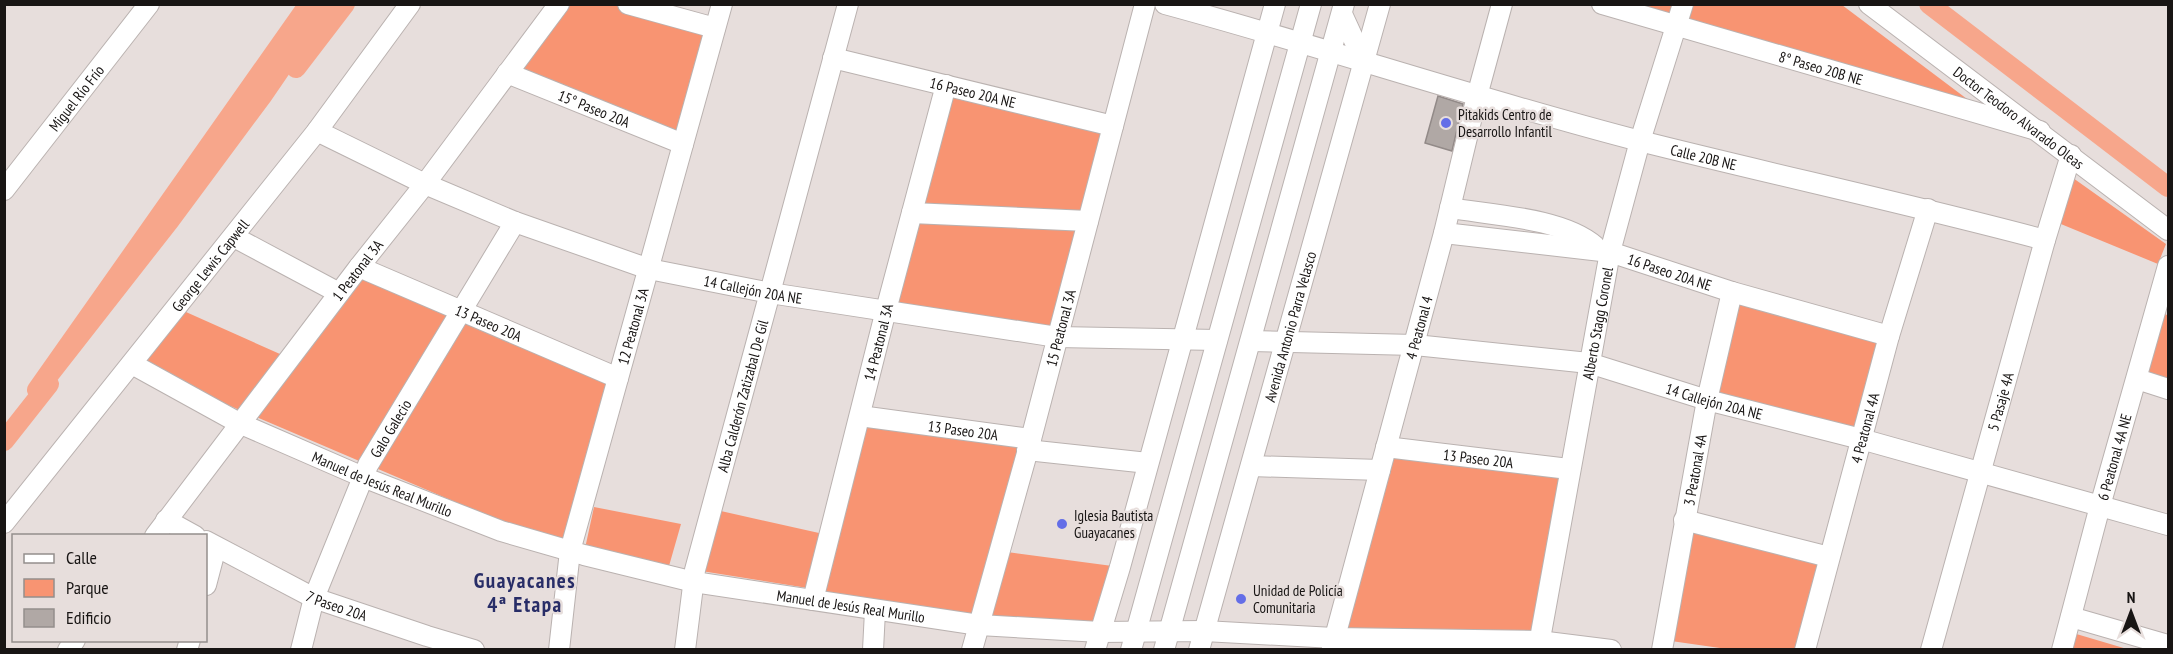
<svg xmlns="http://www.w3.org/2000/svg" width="2173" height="654" font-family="'PT Sans Narrow',sans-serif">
  <rect width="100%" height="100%" fill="#e7dedc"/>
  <!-- green -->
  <path fill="#f89472" d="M559,5H628L715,28L683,144L507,73Z
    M1603,5H1842L1991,117Z
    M948,86L1112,126L1057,336L888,311Z
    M2073,178L2166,244L2158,264L2056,222Z
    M359,267L618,378L570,551L132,364L177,308L289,358Z
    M1732,292L1889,336L1861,439L1707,400Z
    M2163,312L2168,316V385L2143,378Z
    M860,416L1029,438L1000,551L1120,567L1100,632L979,625L814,589L695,570L712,509L828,535Z
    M1386,447L1569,469L1539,641L1334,638Z
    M594,507L681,524L669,566L584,553Z
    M1691,523L1822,552L1795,649H1727L1671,641Z
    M2073,633L2127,649L2068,650Z"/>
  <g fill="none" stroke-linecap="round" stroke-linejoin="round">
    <!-- canal -->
    <path stroke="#f7a68b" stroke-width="20" d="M309,4L37,390L170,220L262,96L325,4
      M1929,4L2168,187
      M296,68L345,4
      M4,441L49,384"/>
  </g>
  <!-- building -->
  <path fill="#b0a8a5" stroke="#928a88" stroke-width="1.5" d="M1438,96L1463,104L1452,151L1425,143Z"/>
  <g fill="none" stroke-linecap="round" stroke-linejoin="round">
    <defs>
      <g id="minor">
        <path d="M628,4L715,28"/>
        <path id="s1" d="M1165,4C1324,47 1481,100 1640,141C1775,175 1910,204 2045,240"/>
        <path id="s2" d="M1602,4L2040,131"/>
        <path id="s3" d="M1869,4L2168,230"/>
        <path d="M1342,14L1364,62"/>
        <path id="s4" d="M833,58L1113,126"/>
        <path id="s5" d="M507,73L683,144"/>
        <path id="s6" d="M317,131L425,184L515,222L649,269L770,293L1057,337L1217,340"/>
        <path id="s7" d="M4,190L149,4"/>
        <path d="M1450,208C1492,215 1563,218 1595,246"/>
        <path d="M912,213L1088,221"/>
        <path id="s8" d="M1444,233L1610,252L1732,292L1889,336"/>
        <path d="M234,237L339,293"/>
        <path id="s9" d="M359,267L618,378"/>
        <path id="s10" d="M1251,341L1415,345L1589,363L1707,400L1861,439L2168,525"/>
        <path id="s11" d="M132,364L239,423L363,477L501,531L584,555L694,582L979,625L1100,632L1204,631L1334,638L1539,641L1611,650"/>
        <path d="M2137,379L2168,389"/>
        <path id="s12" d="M860,416L1031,439"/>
        <path id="s13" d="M1386,447L1569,469"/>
        <path d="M1027,450L1148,463"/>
        <path d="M1251,466L1380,470"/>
        <path d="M166,520L195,536"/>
        <path d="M1684,520L1829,557"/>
        <path id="s14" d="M4,523L317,131L410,4"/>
        <path id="s15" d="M155,536L359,267L425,184L559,4"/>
        <path id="s16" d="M206,541L314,598L427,636L474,650"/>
        <path d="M206,585L216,547"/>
        <path id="s17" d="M813,600L886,310L946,85"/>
        <path d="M2071,617L2168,645"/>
        <path id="s18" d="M1332,648L1444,233L1477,96L1502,4"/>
        <path d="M68,650L75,640"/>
        <path d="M187,650L190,640"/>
        <path id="s19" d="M301,650L314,598L368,465L515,222"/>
        <path id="s20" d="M559,650L570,551L722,4"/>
        <path id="s21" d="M685,650L695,570L848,4"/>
        <path d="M873,650L875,611"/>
        <path id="s22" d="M972,650L1031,439L1145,4"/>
        <path d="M1095,650L1120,567L1275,4"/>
        <path d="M1131,650L1311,4"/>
        <path d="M1164,650L1344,4"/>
        <path id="s23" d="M1199,650L1380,4"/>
        <path id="s24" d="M1538,650L1610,252L1640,141L1683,4"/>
        <path id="s25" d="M1662,650L1707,400L1732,292"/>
        <path id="s26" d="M1805,650L1889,336L1928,209"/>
        <path id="s27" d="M1931,650L2045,240L2071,155"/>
        <path id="s28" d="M2062,650L2100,506L2168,266"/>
      </g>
    </defs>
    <!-- minor casing -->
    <use href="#minor" stroke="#bab2b0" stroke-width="22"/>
    <!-- minor -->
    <use href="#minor" stroke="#fff" stroke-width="20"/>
  </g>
  <!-- markers -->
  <g fill="#646ee7" stroke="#e7dedc" stroke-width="2">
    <circle cx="1446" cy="123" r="6"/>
    <circle cx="1062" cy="524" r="6"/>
    <circle cx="1241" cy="599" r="6"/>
  </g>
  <g text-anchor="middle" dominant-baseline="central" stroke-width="5" stroke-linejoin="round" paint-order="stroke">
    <!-- street labels -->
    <g font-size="15" fill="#181514" stroke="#e7dedc">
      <text stroke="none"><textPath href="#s2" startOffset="228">8° Paseo 20B NE</textPath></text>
      <text stroke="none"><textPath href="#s4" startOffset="144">16 Paseo 20A NE</textPath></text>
      <text stroke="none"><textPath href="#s7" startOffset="117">Miguel Río Frío</textPath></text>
      <text stroke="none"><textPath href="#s5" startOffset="94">15° Paseo 20A</textPath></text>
      <text stroke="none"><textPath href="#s3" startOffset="188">Doctor Teodoro Alvarado Oleas</textPath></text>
      <text stroke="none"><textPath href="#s1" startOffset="560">Calle 20B NE</textPath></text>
      <text stroke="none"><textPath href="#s14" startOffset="330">George Lewis Capwell</textPath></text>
      <text stroke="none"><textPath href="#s15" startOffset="334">1 Peatonal 3A</textPath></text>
      <text stroke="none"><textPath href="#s8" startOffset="230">16 Paseo 20A NE</textPath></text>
      <text stroke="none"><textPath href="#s6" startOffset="466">14 Callejón 20A NE</textPath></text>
      <text stroke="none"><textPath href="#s9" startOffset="141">13 Paseo 20A</textPath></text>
      <text stroke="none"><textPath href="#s24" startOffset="332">Alberto Stagg Coronel</textPath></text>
      <text stroke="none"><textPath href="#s20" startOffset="333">12 Peatonal 3A</textPath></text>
      <text stroke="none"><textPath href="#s22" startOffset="334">15 Peatonal 3A</textPath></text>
      <text stroke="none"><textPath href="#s23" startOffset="336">Avenida Antonio Parra Velasco</textPath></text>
      <text stroke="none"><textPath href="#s18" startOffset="332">4 Peatonal 4</textPath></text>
      <text stroke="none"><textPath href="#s17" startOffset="266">14 Peatonal 3A</textPath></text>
      <text stroke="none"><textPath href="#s21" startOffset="261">Alba Calderón Zatizabal De Gil</textPath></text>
      <text stroke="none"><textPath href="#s10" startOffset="470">14 Callejón 20A NE</textPath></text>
      <text stroke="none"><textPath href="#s27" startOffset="258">5 Pasaje 4A</textPath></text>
      <text stroke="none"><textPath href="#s19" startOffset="240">Galo Galecio</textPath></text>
      <text stroke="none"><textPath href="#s26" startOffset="230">4 Peatonal 4A</textPath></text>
      <text stroke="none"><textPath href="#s12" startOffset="104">13 Paseo 20A</textPath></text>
      <text stroke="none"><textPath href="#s13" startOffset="93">13 Paseo 20A</textPath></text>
      <text stroke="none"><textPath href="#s28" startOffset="200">6 Peatonal 4A NE</textPath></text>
      <text stroke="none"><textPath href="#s25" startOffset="183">3 Peatonal 4A</textPath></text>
      <text stroke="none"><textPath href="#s11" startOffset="278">Manuel de Jesús Real Murillo</textPath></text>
      <text stroke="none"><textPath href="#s16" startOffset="146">7 Paseo 20A</textPath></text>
      <text stroke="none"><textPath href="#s11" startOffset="764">Manuel de Jesús Real Murillo</textPath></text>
    </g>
    <!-- poi labels -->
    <g font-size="15" fill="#181514" stroke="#e7dedc" text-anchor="start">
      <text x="1458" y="114">Pitakids Centro de<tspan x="1458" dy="17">Desarrollo Infantil</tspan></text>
      <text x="1074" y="515">Iglesia Bautista<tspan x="1074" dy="17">Guayacanes</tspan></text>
      <text x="1253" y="590">Unidad de Policía<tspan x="1253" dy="17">Comunitaria</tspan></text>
    </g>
    <!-- district labels -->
    <g font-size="21" font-weight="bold" letter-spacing="1.5" fill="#282d67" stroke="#e7dedc">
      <text x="525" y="580">Guayacanes<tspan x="525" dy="24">4ª Etapa</tspan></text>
    </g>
  </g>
  <!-- border -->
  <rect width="2173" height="654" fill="none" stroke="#181514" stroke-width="12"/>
  <!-- legend -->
  <rect x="12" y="534" width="195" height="108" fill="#e7dedc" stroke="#948e8c" stroke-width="1.5"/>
  <rect x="24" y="554" width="30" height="9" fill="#ffffff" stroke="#948e8c" stroke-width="1.5"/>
  <text x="66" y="564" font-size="18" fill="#181514">Calle</text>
  <rect x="24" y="579" width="30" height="18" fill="#f89472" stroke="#948e8c" stroke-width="1.5"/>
  <text x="66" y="594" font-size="18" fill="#181514">Parque</text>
  <rect x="24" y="609" width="30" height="18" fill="#b0a8a5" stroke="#948e8c" stroke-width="1.5"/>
  <text x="66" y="624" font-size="18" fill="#181514">Edificio</text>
  <!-- north arrow -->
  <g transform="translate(2131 612)" stroke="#e7dedc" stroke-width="4.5" paint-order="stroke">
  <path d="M0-4.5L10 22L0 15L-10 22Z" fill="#181514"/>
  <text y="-9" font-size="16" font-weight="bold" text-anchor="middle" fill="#181514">N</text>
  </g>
</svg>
